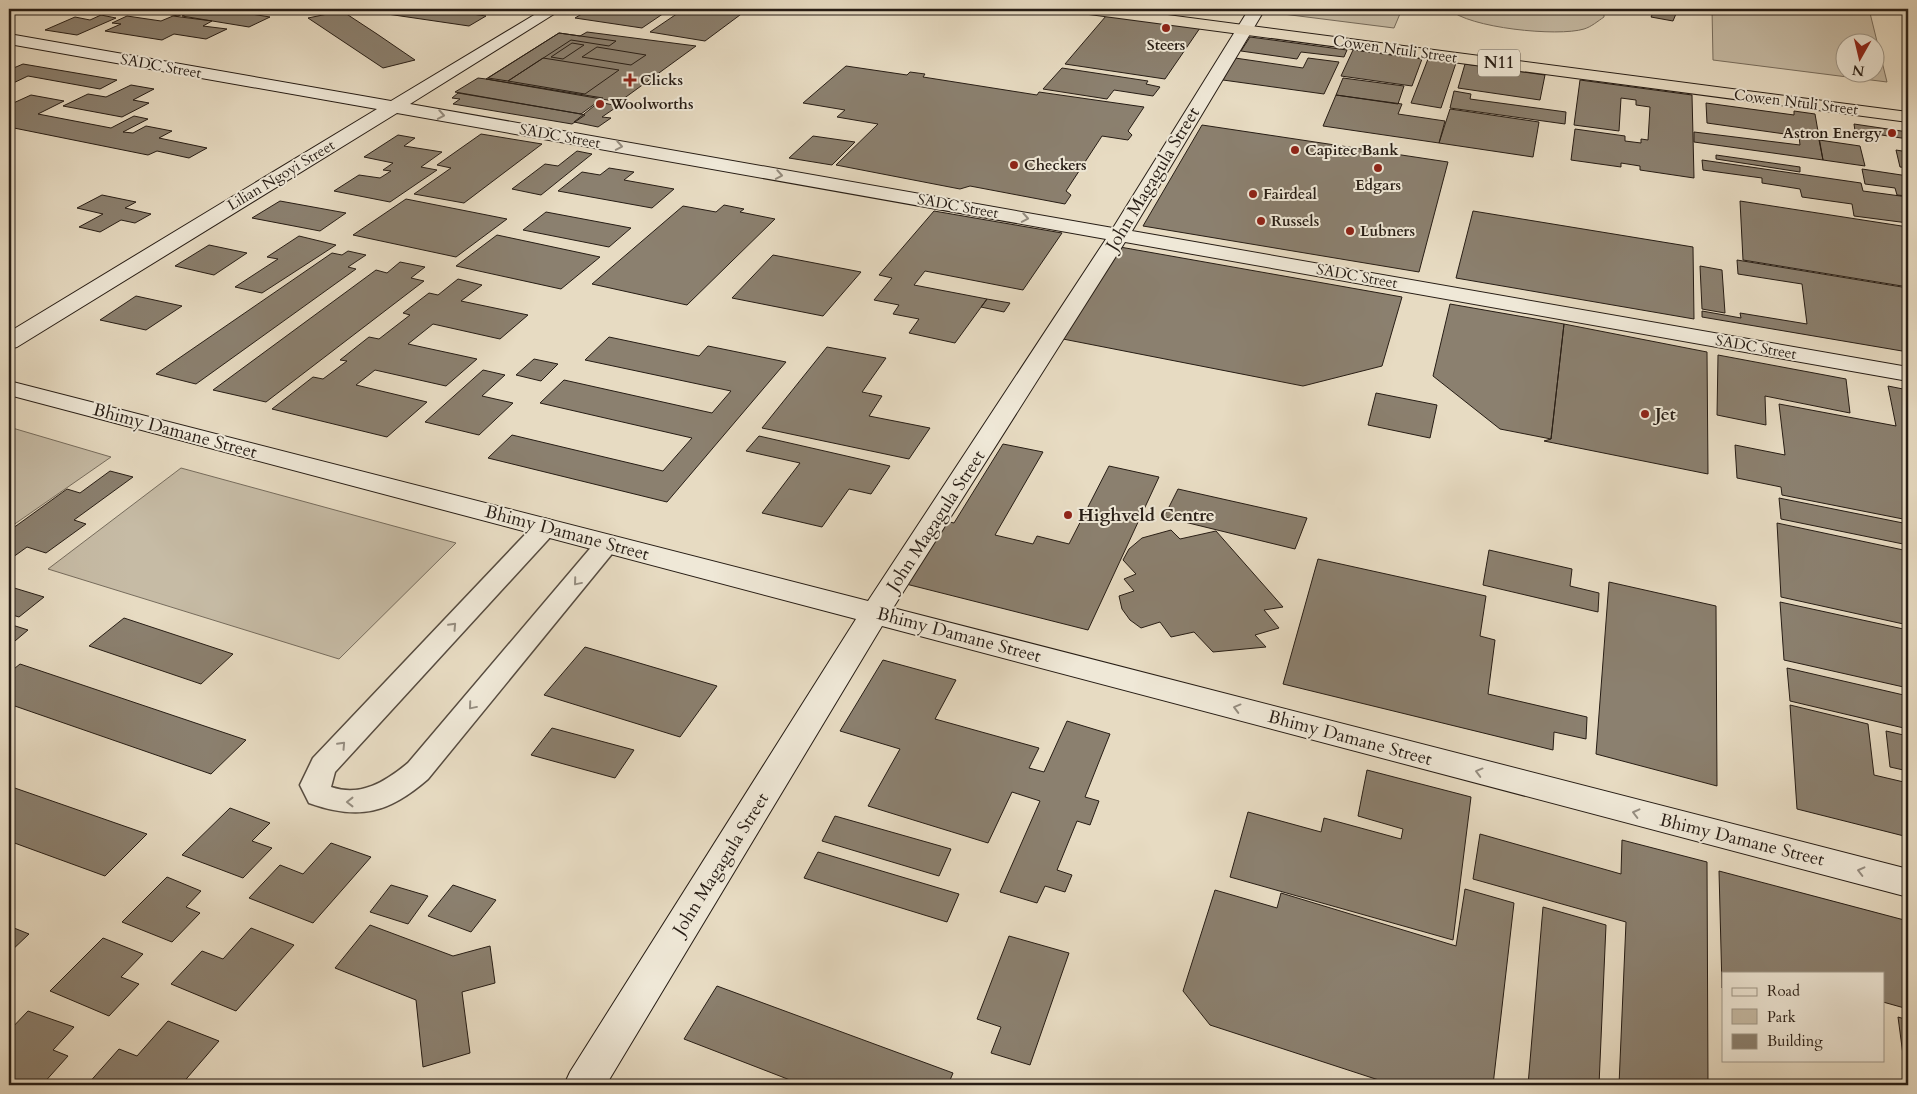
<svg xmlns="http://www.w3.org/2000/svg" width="1917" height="1094" font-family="Cardo,serif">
  <rect width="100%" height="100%" fill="#e7dbc2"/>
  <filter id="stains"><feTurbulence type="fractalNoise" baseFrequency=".004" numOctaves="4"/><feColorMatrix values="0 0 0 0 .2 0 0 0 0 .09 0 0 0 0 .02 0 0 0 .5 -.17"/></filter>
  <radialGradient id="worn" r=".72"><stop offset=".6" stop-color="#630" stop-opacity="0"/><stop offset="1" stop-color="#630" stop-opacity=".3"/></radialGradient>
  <!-- green -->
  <path fill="#c6bba5" stroke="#766c5d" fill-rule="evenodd" d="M1286,9H1402L1394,28L1283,14Z
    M1449,9H1604V17C1598,21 1591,27 1584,29C1558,37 1468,28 1449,9Z
    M1712,9H1869L1887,82L1713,60ZM1844,42H1874V72H1844Z
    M9,427L111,457L9,528Z
    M181,468L456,543L339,659L48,569Z"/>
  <!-- building -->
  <path fill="#8b806f" stroke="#271d15" d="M179,9H194L178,16L167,14Z
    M198,9H229L226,10L270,17L249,27L182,16Z
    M353,9H437L486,16L469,26Z
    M590,9H670L642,28L575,18Z
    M684,9H748L705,41L650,32Z
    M1655,9H1678L1673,21L1651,17Z
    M342,11L377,34L415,60L383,68L308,18Z
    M101,15L116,18L77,35L45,30L75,17L90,20Z
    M127,16L161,21L173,16L212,21L203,26L227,29L206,39L174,34L162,40L105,31L121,24L112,23Z
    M1106,16L1200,28L1165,79L1065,64Z
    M587,32L696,46L619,102L486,79L559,33L580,36Z
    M559,33L616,41L609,46L571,40L508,81L488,78Z
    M1250,37L1347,50L1344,57L1301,52L1297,59L1241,51Z
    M572,43L584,45L563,59L551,57Z
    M597,47L646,55L631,65L582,57Z
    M1353,50L1422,59L1412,86L1341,76Z
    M543,58L619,70L585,94L508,81Z
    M1235,58L1303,68L1308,58L1339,62L1324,94L1223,80Z
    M1428,59L1456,63L1441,108L1411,103Z
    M23,64L117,80L100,89L28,76L9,85V70Z
    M1465,64L1545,75L1540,100L1458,88Z
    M846,66L907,75L910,72L925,74L923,77L1037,95L1039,92L1144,107L1128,131L1132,135L1128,140L1102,136L1066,191L1071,195L1065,204L970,186L960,189L836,165L878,124L837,117L845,110L803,103Z
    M1062,68L1148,81L1146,84L1160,87L1153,96L1114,90L1107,99L1043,89Z
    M478,78L486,79L603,98L581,114L455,92Z
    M1343,78L1404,86L1398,104L1336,95Z
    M1580,80L1692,95L1694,178L1640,170V166L1621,163V167L1571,160L1575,129L1625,136V141L1641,143V139L1648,140L1650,107L1636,105V100L1621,98L1619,131L1574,125Z
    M131,85L154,89L133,100L149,103L122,117L63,106L88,94L106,97Z
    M1454,91L1471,94L1470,99L1566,112L1565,124L1450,108Z
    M458,93L581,114L585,115L572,124L453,104L460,99L452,98Z
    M31,95L64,101L38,114L111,128L134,116L148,119L123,132L133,133L146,126L172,131L159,138L207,148L189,158L157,151L148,155L9,127V105Z
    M1336,95L1402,104L1398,114L1445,121L1439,143L1323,126Z
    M599,102L618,106L602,117L611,118L598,127L574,122Z
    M1706,103L1794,115V111L1815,114L1823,160L1694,142V132L1800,145L1799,136L1707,123Z
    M1450,109L1539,122L1533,157L1439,143Z
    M1854,124L1908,132V139L1855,131Z
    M1202,125L1448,162L1419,272L1143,226Z
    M481,134L542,144L464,203L414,194L451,168L437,165Z
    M398,135L415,138L404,146L442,152L421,167L437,170L390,202L334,191L359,175L380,178L391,171L383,170L393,163L364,157Z
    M813,136L855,142L832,165L789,158Z
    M1819,140L1860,146L1865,166L1823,160Z
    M1896,150L1908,152V168L1900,167Z
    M577,151L592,154L541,195L512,189L545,164L558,166Z
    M1716,155L1800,167V172L1716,159Z
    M1702,160L1861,183L1863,191L1908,197V223L1854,216L1852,204L1802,197L1800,189L1762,183V178L1703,170Z
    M609,168L634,172L624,180L674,189L652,208L558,191L582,172L600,175Z
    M1862,169L1908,176V196L1897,195L1895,188L1865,184Z
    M102,195L136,202L125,208L151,214L135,223L121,220L100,232L79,227L103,214L77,208Z
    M406,199L507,219L456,257L353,235Z
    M280,201L346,213L320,231L252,218Z
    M1740,201L1908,227V287L1743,260Z
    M724,205L744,209L740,212L775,219L687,305L592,284L683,206L716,212Z
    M934,211L1062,233L1023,290L925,271L914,285L987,299L955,343L909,333L919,319L893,314L899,305L874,300L892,278L879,275Z
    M1473,211L1693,247L1694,319L1456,278Z
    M546,212L631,228L609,247L523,230Z
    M497,235L600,257L561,289L456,266Z
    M299,236L336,245L262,293L235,287L278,259L267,257Z
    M209,245L247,253L214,275L175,266Z
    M1120,247L1402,297L1382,366L1303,386L1063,339Z
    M348,251L366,255L348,267L356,269L196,384L156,374L332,253L342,255Z
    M773,255L861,272L823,316L732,298Z
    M1737,260L1908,288V352L1702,317V311L1741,318L1740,313L1807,324L1802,284L1738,274Z
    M400,262L425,267L411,278L424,281L266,402L213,390L376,270L387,273Z
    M1700,266L1722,270L1725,313L1702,309Z
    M458,279L482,285L461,301L528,315L500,339L433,324L408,344L477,359L446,386L375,370L356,385L427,402L387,437L272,409L313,377L323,379L347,361L340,360L369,337L379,339L410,315L403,313L429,293L438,295Z
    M136,296L182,306L146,330L100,320Z
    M987,299L1010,303L1004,312L981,307Z
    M1450,304L1564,324L1551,439L1500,429L1433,376Z
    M1564,324L1707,352L1708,474L1544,441L1551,439Z
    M609,337L699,356L708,346L786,362L667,502L488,458L512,435L663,471L692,438L540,403L564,380L712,413L731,391L585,360Z
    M827,347L886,358L862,392L882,396L869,416L930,428L909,459L762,428Z
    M1718,355L1846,379L1850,413L1765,396L1766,425L1717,415Z
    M534,359L558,364L541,381L516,375Z
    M483,370L505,375L482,396L513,403L479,435L425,422Z
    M1888,386L1908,390V520L1782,495L1781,487L1737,478L1735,445L1785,455L1779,404L1896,426Z
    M1376,393L1437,405L1430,438L1368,425Z
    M759,436L890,466L871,494L849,489L822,527L762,513L800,463L746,451Z
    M1003,444L1043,452L995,535L1033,544L1037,536L1069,544L1109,466L1159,477L1088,630L906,584L945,521L954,523Z
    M110,471L133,477L74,520L86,524L46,553L27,547L9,560V531L67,489L80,493Z
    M1178,489L1307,518L1295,549L1164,517Z
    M1779,498L1908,524V545L1781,519Z
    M1777,523L1908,551V625L1781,597Z
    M1171,530L1180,539L1216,531L1283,607L1264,610L1279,628L1255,635L1266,647L1213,652L1194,632L1171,637L1160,622L1141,628L1130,620L1122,609L1119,596L1134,591L1124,579L1136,574L1123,560L1129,549L1142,538Z
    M1489,550L1572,569L1570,586L1599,593L1598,612L1483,585Z
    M1318,559L1486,596L1480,636L1495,640L1488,694L1587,717L1586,739L1554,732L1553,750L1283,684Z
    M1609,582L1716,606L1717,786L1596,754Z
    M11,587L44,597L19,617L9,614V589Z
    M1780,602L1908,630V688L1784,660Z
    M124,618L233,654L201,684L89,646Z
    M9,624L28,630L9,646Z
    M585,647L717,686L680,737L544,695Z
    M883,660L956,680L935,719L1039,748L1029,768L1044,772L1067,721L1110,734L1085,797L1099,801L1090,825L1077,821L1057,870L1072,875L1065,892L1045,886L1037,903L1000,892L1040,801L1012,792L988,843L868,806L900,749L840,731Z
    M20,664L246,740L211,774L9,704V673Z
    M1787,668L1908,696V729L1790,701Z
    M1790,705L1868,724L1874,775L1908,783V837L1797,809Z
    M552,728L634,750L615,778L531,755Z
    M1886,731L1908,736V771L1890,767Z
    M1367,770L1471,797L1453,940L1230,877L1248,812L1321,832L1324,818L1401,839L1403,829L1358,816Z
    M9,786L147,834L105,876L9,841Z
    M230,808L270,823L252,841L272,848L243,878L182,855Z
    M835,816L951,849L939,876L822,841Z
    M1480,834L1621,874L1622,840L1707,862L1708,1085H1619L1626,922L1473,879Z
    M331,843L371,857L313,923L249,898L280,865L303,874Z
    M818,852L959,894L947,922L804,878Z
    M1719,871L1908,921V1009L1883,1002V973H1723L1722,988Z
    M167,877L201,891L186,907L200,913L172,942L122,922Z
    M391,885L428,896L408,924L370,912Z
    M453,885L496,900L471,932L428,916Z
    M1465,889L1514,903L1493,1085H1394L1210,1025L1183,991L1215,890L1277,908L1281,893L1456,946Z
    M1543,907L1606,925L1599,1085H1528Z
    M370,925L453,956L490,946L495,983L462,992L470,1053L423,1067L416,1000L335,968Z
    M9,926L29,934L9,953Z
    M251,928L294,945L236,1011L171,984L202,951L223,959Z
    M1009,936L1069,953L1030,1065L991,1053L1001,1027L977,1019Z
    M103,938L143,954L121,977L139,984L109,1016L50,991Z
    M717,986L953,1073L948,1085H803L684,1039Z
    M28,1011L74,1027L53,1050L68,1056L42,1085H19L9,1081V1031Z
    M1898,1017L1908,1020V1085H1907Z
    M168,1021L219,1041L181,1085H87L119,1049L137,1056Z"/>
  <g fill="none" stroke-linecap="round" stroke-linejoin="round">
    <defs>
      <path id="street" d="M546,519L555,522L558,527L555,532L335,772L331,787C361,797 385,782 408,763L599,538L608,536L617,538L620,544L428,779C389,813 359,821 309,803L300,785L313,758L537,522Z"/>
      <path id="secondary" d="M544,9H562L410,104L1113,228L1249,9H1265L1132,231L1908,367V381L1125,242L893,608L1908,869V897L882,626L606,1085H564L570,1072L856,619L9,395V381L868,601L1106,239L397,113L17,347L9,349V332L377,109L9,44V34L391,101Z"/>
      <path id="highway" d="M1081,9H1122L1908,112V122L1089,14Z"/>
    </defs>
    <!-- street casing -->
    <use href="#street" stroke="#574c40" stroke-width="3"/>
    <!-- secondary casing -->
    <use href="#secondary" stroke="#271d15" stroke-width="2"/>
    <!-- highway casing -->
    <use href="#highway" stroke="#271d15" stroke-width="2"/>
    <!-- street -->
    <use href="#street" fill="#efe8d7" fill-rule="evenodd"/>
    <!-- secondary -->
    <use href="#secondary" fill="#efe8d7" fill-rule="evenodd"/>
    <!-- highway -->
    <use href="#highway" fill="#e7dbc2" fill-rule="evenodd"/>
  </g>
  <!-- one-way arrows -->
  <defs><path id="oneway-chevron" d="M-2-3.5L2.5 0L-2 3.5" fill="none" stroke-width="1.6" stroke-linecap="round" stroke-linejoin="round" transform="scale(1.25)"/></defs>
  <g stroke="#958d80">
    <use href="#oneway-chevron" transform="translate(441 115) rotate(10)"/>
    <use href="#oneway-chevron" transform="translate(619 146) rotate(10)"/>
    <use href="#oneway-chevron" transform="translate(779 175) rotate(10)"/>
    <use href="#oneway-chevron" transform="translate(1025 218) rotate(10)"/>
    <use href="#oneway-chevron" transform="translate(577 582) rotate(130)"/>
    <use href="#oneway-chevron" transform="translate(453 626) rotate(-47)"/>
    <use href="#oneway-chevron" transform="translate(472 706) rotate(130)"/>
    <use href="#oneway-chevron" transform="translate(1237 708) rotate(-165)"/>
    <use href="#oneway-chevron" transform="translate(342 745) rotate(-47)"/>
    <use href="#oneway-chevron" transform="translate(1479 772) rotate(-165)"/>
    <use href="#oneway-chevron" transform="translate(350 802) rotate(-180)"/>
    <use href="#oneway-chevron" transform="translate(1636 813) rotate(-166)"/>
    <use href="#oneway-chevron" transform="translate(1861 871) rotate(-166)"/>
  </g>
  <!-- markers -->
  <g fill="#8f2418" stroke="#efe8d7" stroke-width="2">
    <circle cx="1166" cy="28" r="5"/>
    <path d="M627.5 72.5h5v5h5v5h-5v5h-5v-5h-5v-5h5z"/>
    <circle cx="600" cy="104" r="5"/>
    <circle cx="1892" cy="133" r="5"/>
    <circle cx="1295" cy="150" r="5"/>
    <circle cx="1014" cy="165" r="5"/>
    <circle cx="1378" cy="168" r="5"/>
    <circle cx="1253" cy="194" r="5"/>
    <circle cx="1261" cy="221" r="5"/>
    <circle cx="1350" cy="231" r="5"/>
    <circle cx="1645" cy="414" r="5"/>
    <circle cx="1068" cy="515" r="5"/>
  </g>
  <g text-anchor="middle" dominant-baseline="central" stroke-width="4" stroke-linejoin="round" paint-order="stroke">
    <!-- far-poi labels -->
    <g font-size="15" font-weight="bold" fill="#271d15" stroke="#efe8d7" text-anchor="start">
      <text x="1166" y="45" text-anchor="middle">Steers</text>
      <text x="640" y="80">Clicks</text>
      <text x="610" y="104">Woolworths</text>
      <text x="1882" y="133" text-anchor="end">Astron Energy</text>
      <text x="1305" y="150">Capitec Bank</text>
      <text x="1024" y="165">Checkers</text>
      <text x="1378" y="185" text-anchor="middle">Edgars</text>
      <text x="1263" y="194">Fairdeal</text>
      <text x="1271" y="221">Russels</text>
      <text x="1360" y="231">Lubners</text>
    </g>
    <!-- far-street labels -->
    <g font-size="15" fill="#271d15" stroke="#efe8d7">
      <text transform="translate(1395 49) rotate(8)">Cowen Ntuli Street</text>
      <text transform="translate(161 66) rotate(10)">SADC Street</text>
      <text transform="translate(1796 102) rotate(7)">Cowen Ntuli Street</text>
      <text transform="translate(560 136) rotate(10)">SADC Street</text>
      <text transform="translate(281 175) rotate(-31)">Lilian Ngoyi Street</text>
      <text transform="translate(958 206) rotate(10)">SADC Street</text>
      <text transform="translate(1357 276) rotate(10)">SADC Street</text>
      <text transform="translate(1756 347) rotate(10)">SADC Street</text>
    </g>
    <!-- shield labels -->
    <rect fill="#efe8d7" stroke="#635a4f" stroke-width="1" x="1478" y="49.5" width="42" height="27" rx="4"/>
    <g font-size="16" font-weight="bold" fill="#271d15">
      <text x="1499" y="63">N11</text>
    </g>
    <!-- street labels -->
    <g font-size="18" fill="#271d15" stroke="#efe8d7">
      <text transform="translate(1153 179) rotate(-59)">John Magagula Street</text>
      <text transform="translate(175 431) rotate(15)">Bhimy Damane Street</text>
      <text transform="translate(936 521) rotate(-57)">John Magagula Street</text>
      <text transform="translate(567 533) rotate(15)">Bhimy Damane Street</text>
      <text transform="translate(959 635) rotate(15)">Bhimy Damane Street</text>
      <text transform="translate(1350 738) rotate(15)">Bhimy Damane Street</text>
      <text transform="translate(1742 840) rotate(14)">Bhimy Damane Street</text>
      <text transform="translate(721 864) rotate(-58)">John Magagula Street</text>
    </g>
    <!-- poi labels -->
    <g font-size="18" font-weight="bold" fill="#271d15" stroke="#efe8d7" text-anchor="start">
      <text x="1655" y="414">Jet</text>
      <text x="1078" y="515">Highveld Centre</text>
    </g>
  </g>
  <!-- margin -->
  <rect width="1917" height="1094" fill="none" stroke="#e7dbc2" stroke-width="30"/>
  <rect x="10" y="10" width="1897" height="1074" fill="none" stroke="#271d15" stroke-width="2.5"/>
  <rect x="15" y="15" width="1887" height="1064" fill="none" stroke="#271d15"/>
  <!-- legend -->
  <rect x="1722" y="972" width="162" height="90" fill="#efe8d7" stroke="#9f9789"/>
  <rect x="1732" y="988" width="25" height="8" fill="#efe8d7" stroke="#9f9789"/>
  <text x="1767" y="996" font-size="15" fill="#271d15">Road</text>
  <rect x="1732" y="1009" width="25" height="15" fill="#c6bba5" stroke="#9f9789"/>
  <text x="1767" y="1022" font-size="15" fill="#271d15">Park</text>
  <rect x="1732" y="1034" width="25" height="15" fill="#8b806f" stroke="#9f9789"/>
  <text x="1767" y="1046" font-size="15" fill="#271d15">Building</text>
  <!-- north arrow -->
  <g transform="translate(1860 58) rotate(188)"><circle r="24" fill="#efe8d7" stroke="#9f9789"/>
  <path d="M0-4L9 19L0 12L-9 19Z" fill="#8f2418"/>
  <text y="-8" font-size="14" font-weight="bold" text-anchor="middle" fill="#271d15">N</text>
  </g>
  <rect width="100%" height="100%" filter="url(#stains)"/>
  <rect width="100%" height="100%" fill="url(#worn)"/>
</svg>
